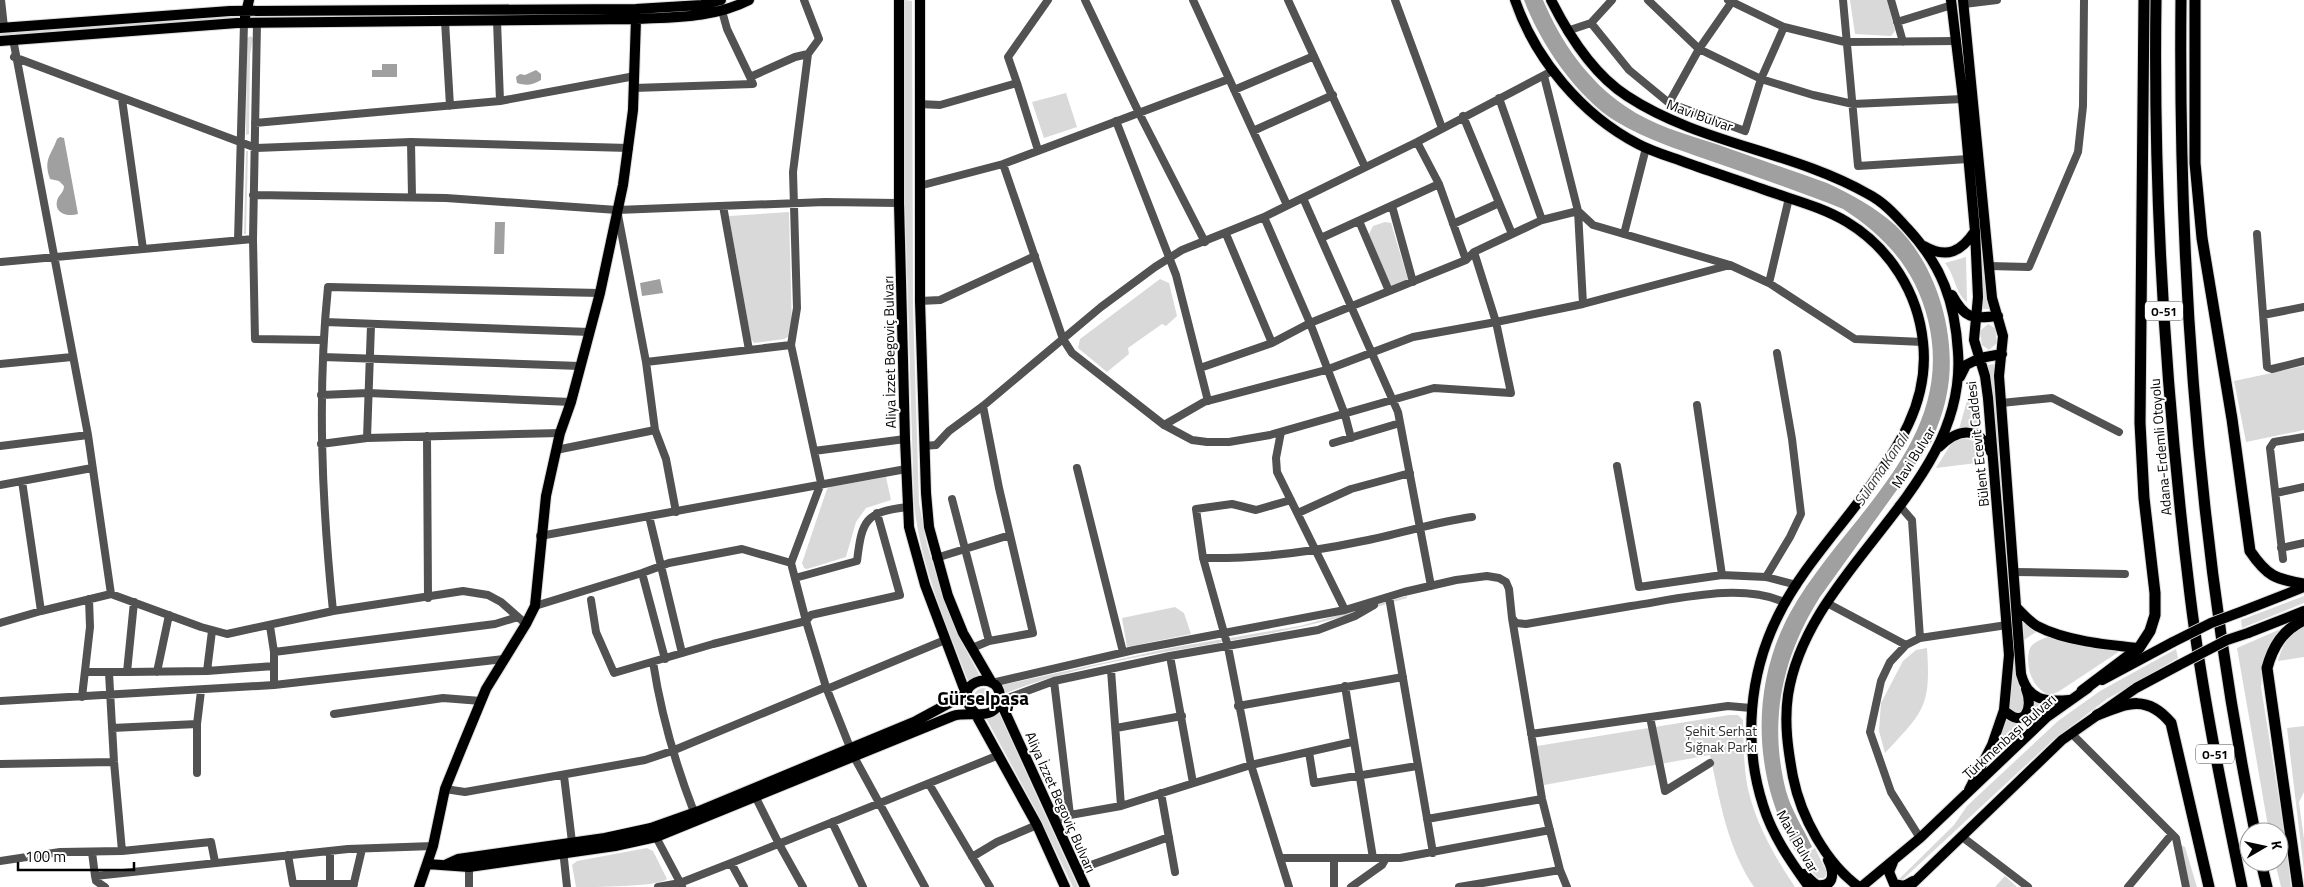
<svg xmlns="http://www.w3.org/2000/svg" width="2304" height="887" font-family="'Titillium Web',sans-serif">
  <rect width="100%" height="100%" fill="#fff"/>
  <!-- green -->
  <path fill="#d9d9d9" d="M905,0L912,1L913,308L919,503L927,545L946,606L962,643L980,676L969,683C946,624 921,567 914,504L905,205Z
    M1850,0H1887L1895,31L1891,36L1855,34Z
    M1955,0H1959L1990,309H1983L1980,242Z
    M627,13L626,16L293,18L297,16Z
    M238,15V18L0,36V33Z
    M251,36L253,39L250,55L249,134L246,135L247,38Z
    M1066,93L1077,127L1044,138L1032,102Z
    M246,151H248L246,234H244Z
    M789,212L792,330L790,336L784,339L754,343L751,339L729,216Z
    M1385,222L1391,223L1409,283L1392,290L1369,234L1373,226Z
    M1966,257L1967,302C1955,293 1955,275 1945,263Z
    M1160,279L1169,283L1177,316L1166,326L1162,324L1128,348L1129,354L1107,372L1078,348L1080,339Z
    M1988,324L1995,328L1997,343L1989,350L1982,345L1980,331Z
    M1995,364L2017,655L2020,687L2027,700L2021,716L2009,710L1993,402L1988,365Z
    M2304,366V430L2246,442L2234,381Z
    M1973,379L1980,433L1959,429Z
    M1959,439C1977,438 1983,446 1985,462L1936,468L1951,444Z
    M886,477L891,500L866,508L856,522L846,557L807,569L804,568L802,563L827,489L830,487Z
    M1407,596V598C1372,608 1337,619 1301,627C1203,649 1101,656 1006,693L1002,685L1171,648L1300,626Z
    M2304,596V603L2242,628L2241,620Z
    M1175,607L1184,613L1191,634L1127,647L1122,618Z
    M2023,617L2039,630L2024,640Z
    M2304,625V657L2278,661C2283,643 2289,635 2304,625Z
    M2283,628L2270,644L2263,661L2261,687L2285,837L2291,887H2281L2275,862H2279V832H2269L2237,648Z
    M2048,637L2120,651L2058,692L2050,695C2033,690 2025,667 2029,651C2031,643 2041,639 2048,637Z
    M1927,648C1931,707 1924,711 1885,753L1879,731L1881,703L1903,661L1916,650Z
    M2176,649L2178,658L2107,699L2054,739L1899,883L1897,881L1954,825L1967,806L2058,721L2100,691Z
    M974 697a9 9 0 1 1 18 0a9 9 0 1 1-18 0Z
    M2034,700L2045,704L2001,744H1996L2005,715L2023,722L2032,714Z
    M999,713L1078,887H1073L1039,816L986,718Z
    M1729,715H1738L1743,720C1744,745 1743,772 1750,797C1759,829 1776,859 1795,887H1754C1727,847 1720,801 1710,755L1544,785L1537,746Z
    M2304,726V792L2299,802L2304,839V871L2287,728Z
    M2181,845L2185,847L2197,887H2190Z
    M647,848L653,851L667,879C657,887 594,887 576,887L572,865L577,861Z
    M1815,848L1827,873L1824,878H1818L1799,858Z
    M2005,876L2017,887H1995Z"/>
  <!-- water -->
  <path fill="#a0a0a0" d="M1524,0H1543C1561,42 1587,80 1625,106C1652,125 1685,134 1716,144C1753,157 1790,170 1827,183C1851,194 1875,207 1895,225C1938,265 1959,341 1946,398C1943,413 1937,427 1932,441L1820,597C1782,657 1768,721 1786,791C1791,810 1804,829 1812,847L1798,855C1753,783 1749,688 1790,613C1843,517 1958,443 1928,320C1916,270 1885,236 1843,209C1799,191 1753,176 1708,160C1677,149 1645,139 1617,122C1577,98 1540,43 1524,0Z
    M382,64H397V77H372V70H382Z
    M536,70L541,74V80C533,85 526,86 517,83L516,77L520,74L525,75Z
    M60,137L64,138L78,214C69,217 54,214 57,201C58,195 64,193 64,186L59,181L50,179C43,159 51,156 57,139Z
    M495,222H505L504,254H494Z
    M660,279L663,293L642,296L640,283Z"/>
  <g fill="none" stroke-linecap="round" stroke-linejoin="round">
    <defs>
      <path id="major" d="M899,0V203L905,439L909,527L925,585L966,694
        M920,0V301L926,493L929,527L948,596L963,633L992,683
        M1515,0C1535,59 1582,115 1638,144C1653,152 1671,157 1687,163C1715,173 1743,182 1771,192C1797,201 1824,208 1847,222C1890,248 1918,293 1923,342C1930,403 1897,449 1863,496C1834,535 1799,573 1778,616C1749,674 1743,743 1763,805C1772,835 1791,862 1809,887
        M1551,0C1569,36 1593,74 1627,96C1700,144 1793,151 1868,194C1884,202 1896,216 1908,229C1942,266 1955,302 1958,352C1968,488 1808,566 1788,695C1784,723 1788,750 1793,777C1801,817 1826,863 1859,887
        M1951,0L1963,99L1975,231L1978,297L1974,340L1985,376L1988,398L2009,655L2004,710L1992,745L1969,790
        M1963,0L1992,298L2003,336L1999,376L2021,674C2028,701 2046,702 2069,700
        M245,17L249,0
        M0,28L230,11L636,9L702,5L721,0
        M0,41L237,23L636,19C674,17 714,18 749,0
        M1924,246C1947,259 1961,252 1975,231
        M1952,295C1965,319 1972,319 1998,316
        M1960,377L1966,365L1980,358L2002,354
        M1939,447C1959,428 1978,426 1991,452
        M2017,608C2023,614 2030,622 2037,626C2065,641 2108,645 2139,648
        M2243,611L2304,587
        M2248,633L2304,611
        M2102,680L2173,642
        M1000,701L1085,887
        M2004,710C2024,730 2034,709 2026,689
        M1893,862L1889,872L1894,884L1904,886L1913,881
        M427,864L469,867L615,846L656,837L953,716C965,712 983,717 991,712C997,709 1001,702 1000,696C998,667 946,683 975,713L1037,825L1065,887
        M447,864L458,859L605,838L651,828L699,811L916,721L966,694
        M1804,874C1808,877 1813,883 1817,885C1837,887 1833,870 1828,860
        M419,887L433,846L445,789L462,747L486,689L526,624L535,606L546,496L560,433L571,402L600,293L623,185L633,110L636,19
        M1861,887L1920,838L2047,717L2088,688
        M1909,887L2062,740L2136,688L2179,665"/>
      <path id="highway" d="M2156,0C2153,199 2166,398 2190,595C2202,693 2222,790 2242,887
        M2181,0C2178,278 2200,559 2255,832
        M2195,0V163L2202,238L2232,419L2250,551C2267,576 2275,579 2304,584
        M2082,691L2139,648L2150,631L2155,615V593L2144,498L2140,423L2144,0
        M2097,715C2127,703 2147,694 2171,723L2209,887
        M2261,862L2267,887
        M2298,887L2267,668C2273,646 2283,630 2304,620"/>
    </defs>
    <!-- major casing -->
    <use href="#major" stroke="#dbdbdb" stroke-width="12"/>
    <!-- highway casing -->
    <use href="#highway" stroke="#dbdbdb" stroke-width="13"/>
    <!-- minor -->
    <path stroke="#525252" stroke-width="8" d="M1,0L4,27
      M1085,0L1139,113L1205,242
      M1193,0L1287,205
      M1288,0L1365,167
      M1395,0L1442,128
      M1648,0L1699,49L1761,79L1813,95L1853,104L1963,99
      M1728,0L1784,27L1845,42L1957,41
      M1843,0L1858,166L1968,159
      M1891,0L1903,42
      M1964,4L1997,0
      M722,11L727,29L750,77L795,57L808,54L819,39L804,0
      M445,21L450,106
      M497,21L500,101
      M1897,22L1952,5
      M257,23L253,239L255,339L323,340
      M1591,23L1629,70L1669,103L1745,131L1761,79L1784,27
      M1567,31L1591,23L1612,0
      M13,39L88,435L111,594
      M808,54L793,172L797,308L791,345L821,483L791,563L806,621L826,687L853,755L925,887
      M14,57L256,148L411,142L629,148
      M1544,76L1578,211L1583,304
      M1017,83L1038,150
      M634,88L753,84L750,77
      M1234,90L1314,56
      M1499,98L1542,220
      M122,99L143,249
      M1669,103L1699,49L1731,3
      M919,104L940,105L1017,83L1008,57L1048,0
      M1463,116L1512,234
      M1116,121L1176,275L1208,401
      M255,123L500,101L635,76
      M1253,131L1333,95
      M411,142L412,197
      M1417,142L1439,184L1466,260
      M1003,164L1063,339L1072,353L1164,425L1192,440L1207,442H1229L1270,435L1434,388L1511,393L1496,322L1583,304L1730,265
      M919,186L1003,164L1229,79
      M253,195L446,198L617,210L825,202L899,203
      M1303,198L1398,412L1431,586
      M723,206L749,350
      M1392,206L1413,282
      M618,215L646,362L655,430L666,459L676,512
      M1264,217L1310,323L1345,415L1351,438
      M1359,221L1389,291
      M1453,224L1499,203
      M1226,234L1272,343
      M1624,234L1646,148
      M2257,234L2267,367L2272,369L2304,361
      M1321,238L1439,184
      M238,240L244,23
      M1,262L253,239
      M1989,266L2029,267L2078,152L2083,106L2084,0
      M1769,283L1789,198
      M920,301L940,300L1035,256
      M2263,315L2304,307
      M325,322L590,332
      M323,357L580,366
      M646,362L791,345
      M0,364L72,357
      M1200,368L1272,343L1310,323L1466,260L1474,252L1542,220L1578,211L1593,225L1730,265L1769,283L1855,339L1923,342
      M321,395L368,393L571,402
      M2001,403L2052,398L2119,432
      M1697,405L1722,575
      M1164,425L1204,402L1326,370L1413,337L1496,322L1474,252
      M1281,432L1276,458L1277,472L1345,610
      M427,436L428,598
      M367,438L371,325
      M1333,443L1400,423
      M321,444L367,438L560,433
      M0,446L88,435
      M924,446L936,445L949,431L983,406L1101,307L1155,267L1182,250L1264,217L1417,142L1552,71
      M556,450L655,430
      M814,451L905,439
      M1617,466L1639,587L1722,575L1766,577L1797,585
      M1077,468L1123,652
      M22,481L41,611
      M0,485L92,468
      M2276,493L2304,487
      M952,499L989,641L1033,633L999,488L983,406
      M1899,505L1912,520L1920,638
      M1298,513L1351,489L1410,473
      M649,516L682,653
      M540,536L906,469
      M2281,548L2304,543
      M936,558L1010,535
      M1203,558C1257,559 1311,552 1363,541C1400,534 1435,522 1472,517
      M2283,559L2270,448L2274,442L2304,437
      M2014,572L2125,574
      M642,573L665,659
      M1766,577L1790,537L1801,514L1792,439L1777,353
      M795,578L857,561C862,520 865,512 908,507
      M1389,597L1433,853
      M591,600L596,632L614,673L713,644L806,621L811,615L900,595L877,513
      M134,602L127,672L207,671L274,666V685
      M1827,603L1906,645
      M535,606L642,573L669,563L742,549L791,563
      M333,611C322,503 317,395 328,287L600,293
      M1512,618L1542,799L1560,870L1567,887
      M0,623L41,611L111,594L201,627L227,634L333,611L463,591L488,595L501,602L526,624
      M270,626L274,652
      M972,648L989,641
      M1170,656L1193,783
      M653,662C661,714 675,763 694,812
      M274,666V652L495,624L518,617
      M1111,670L1121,806
      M207,671L212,631
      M85,672H127
      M157,672L169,615
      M109,673L114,762L122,851
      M1054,681L1070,815
      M992,683L1134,650L1345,610L1404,592L1456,580L1487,576L1499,578L1506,582L1509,589L1512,618L1516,623L1526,624C1561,618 1596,612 1631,606C1678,599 1742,582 1786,603
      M1345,686L1373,858
      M827,689L945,640
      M82,697L90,627L89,599
      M0,701L274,685L504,659
      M1000,701L1054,681L1170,656L1318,630L1355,616L1374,605
      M1238,706L1403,677
      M334,714L443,698L481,701
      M1650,717L1665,791L1710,763
      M112,728L197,724
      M1116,728L1182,716
      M2071,733L2176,838L2186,887
      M1531,734L1728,706L1751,708
      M1309,752L1314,783L1417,766
      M0,764L114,762
      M197,773V724L201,691
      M564,776L572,842
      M929,784L990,887
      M445,789L465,792L645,760L672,751L826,687
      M1161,793L1175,872
      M755,796L779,844L803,887
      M1427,819L1542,799
      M832,822L863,887
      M1055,822L1070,815L1121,806L1251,765L1352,742
      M1961,836L2028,887
      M656,837L682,886
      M1920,838L1891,792L1870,732L1881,681L1890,662L1906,645L1920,638L2007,625
      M563,850L567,887
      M92,852L95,876L348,849L433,846
      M288,855L293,884H354
      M972,857L997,842L1037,825
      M1281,858H1400L1550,830
      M1334,858V887
      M0,861L60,852L122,851L211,842L215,862
      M731,863L744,887
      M1077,870L1169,837
      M95,876L96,881L105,887
      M330,884V851
      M353,887L362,849
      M469,887V867
      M658,887L680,883L731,863L999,755
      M1289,887L1251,765L1228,647L1203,558L1196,509L1232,504L1256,510L1291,500
      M1351,887L1382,865L1386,858
      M1459,887L1560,870
      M2128,887L2172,834"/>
    <!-- major -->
    <use href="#major" stroke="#000" stroke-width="10"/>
    <!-- highway -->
    <use href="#highway" stroke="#000" stroke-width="11"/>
    <defs>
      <path id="major-bridge" d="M2173,642L2211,623L2243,611
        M2179,665L2227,640L2248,633"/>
    </defs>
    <!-- major-bridge casing -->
    <use href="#major-bridge" stroke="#dbdbdb" stroke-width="12" stroke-linecap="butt"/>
    <!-- major-bridge -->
    <use href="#major-bridge" stroke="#000" stroke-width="10"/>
  </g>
  <g text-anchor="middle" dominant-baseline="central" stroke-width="4" stroke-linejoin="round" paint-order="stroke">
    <!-- shield labels -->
    <g fill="#fff" stroke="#4c4c4c" stroke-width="1">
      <rect x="2145" y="301.5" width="38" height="19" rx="4"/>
      <rect x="2196" y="744.5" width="38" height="19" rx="4"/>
    </g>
    <g font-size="12" font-weight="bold" fill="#000">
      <text x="2164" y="311">O-51</text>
      <text x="2215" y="754">O-51</text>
    </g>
    <!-- street labels -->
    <g font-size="14" fill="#000" stroke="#fff">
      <text transform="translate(1700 115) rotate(20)">Mavi Bulvar</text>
      <text transform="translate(889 352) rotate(-91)">Aliya İzzet Begoviç Bulvarı</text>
      <text transform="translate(1977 444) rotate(-96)">Bülent Ecevit Caddesi</text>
      <text transform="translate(2160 447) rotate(-95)">Adana-Erdemli Otoyolu</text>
      <text transform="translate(1913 457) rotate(-58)">Mavi Bulvar</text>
      <text transform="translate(2009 736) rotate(-42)">Türkmenbaşı Bulvarı</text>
      <text transform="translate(1061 802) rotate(66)">Aliya İzzet Begoviç Bulvarı</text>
      <text transform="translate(1798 841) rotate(60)">Mavi Bulvar</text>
    </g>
    <!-- park labels -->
    <g font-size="14" fill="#303030" stroke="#fff">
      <text x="1721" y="730">Şehit Serhat<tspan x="1721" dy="16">Sığnak Parkı</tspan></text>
    </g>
    <!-- water labels -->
    <g font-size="15" font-style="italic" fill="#414141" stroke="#fff">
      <text transform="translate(1881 469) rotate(-56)">Sulama Kanalı</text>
    </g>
    <!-- district labels -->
    <g font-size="19" font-weight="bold" fill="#000" stroke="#fff">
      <text x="983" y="697">Gürselpaşa</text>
    </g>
  </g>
  <!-- north arrow -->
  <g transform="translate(2264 847) rotate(81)"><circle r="24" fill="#ffffff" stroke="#999999"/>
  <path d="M0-4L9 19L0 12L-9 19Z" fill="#000000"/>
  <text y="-8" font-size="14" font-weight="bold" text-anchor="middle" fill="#000000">K</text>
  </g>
  <!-- scale -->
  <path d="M18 862v8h116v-8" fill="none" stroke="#000000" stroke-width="2.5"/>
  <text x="25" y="862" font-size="15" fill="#000000" stroke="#ffffff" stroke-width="4" paint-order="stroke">100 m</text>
</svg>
